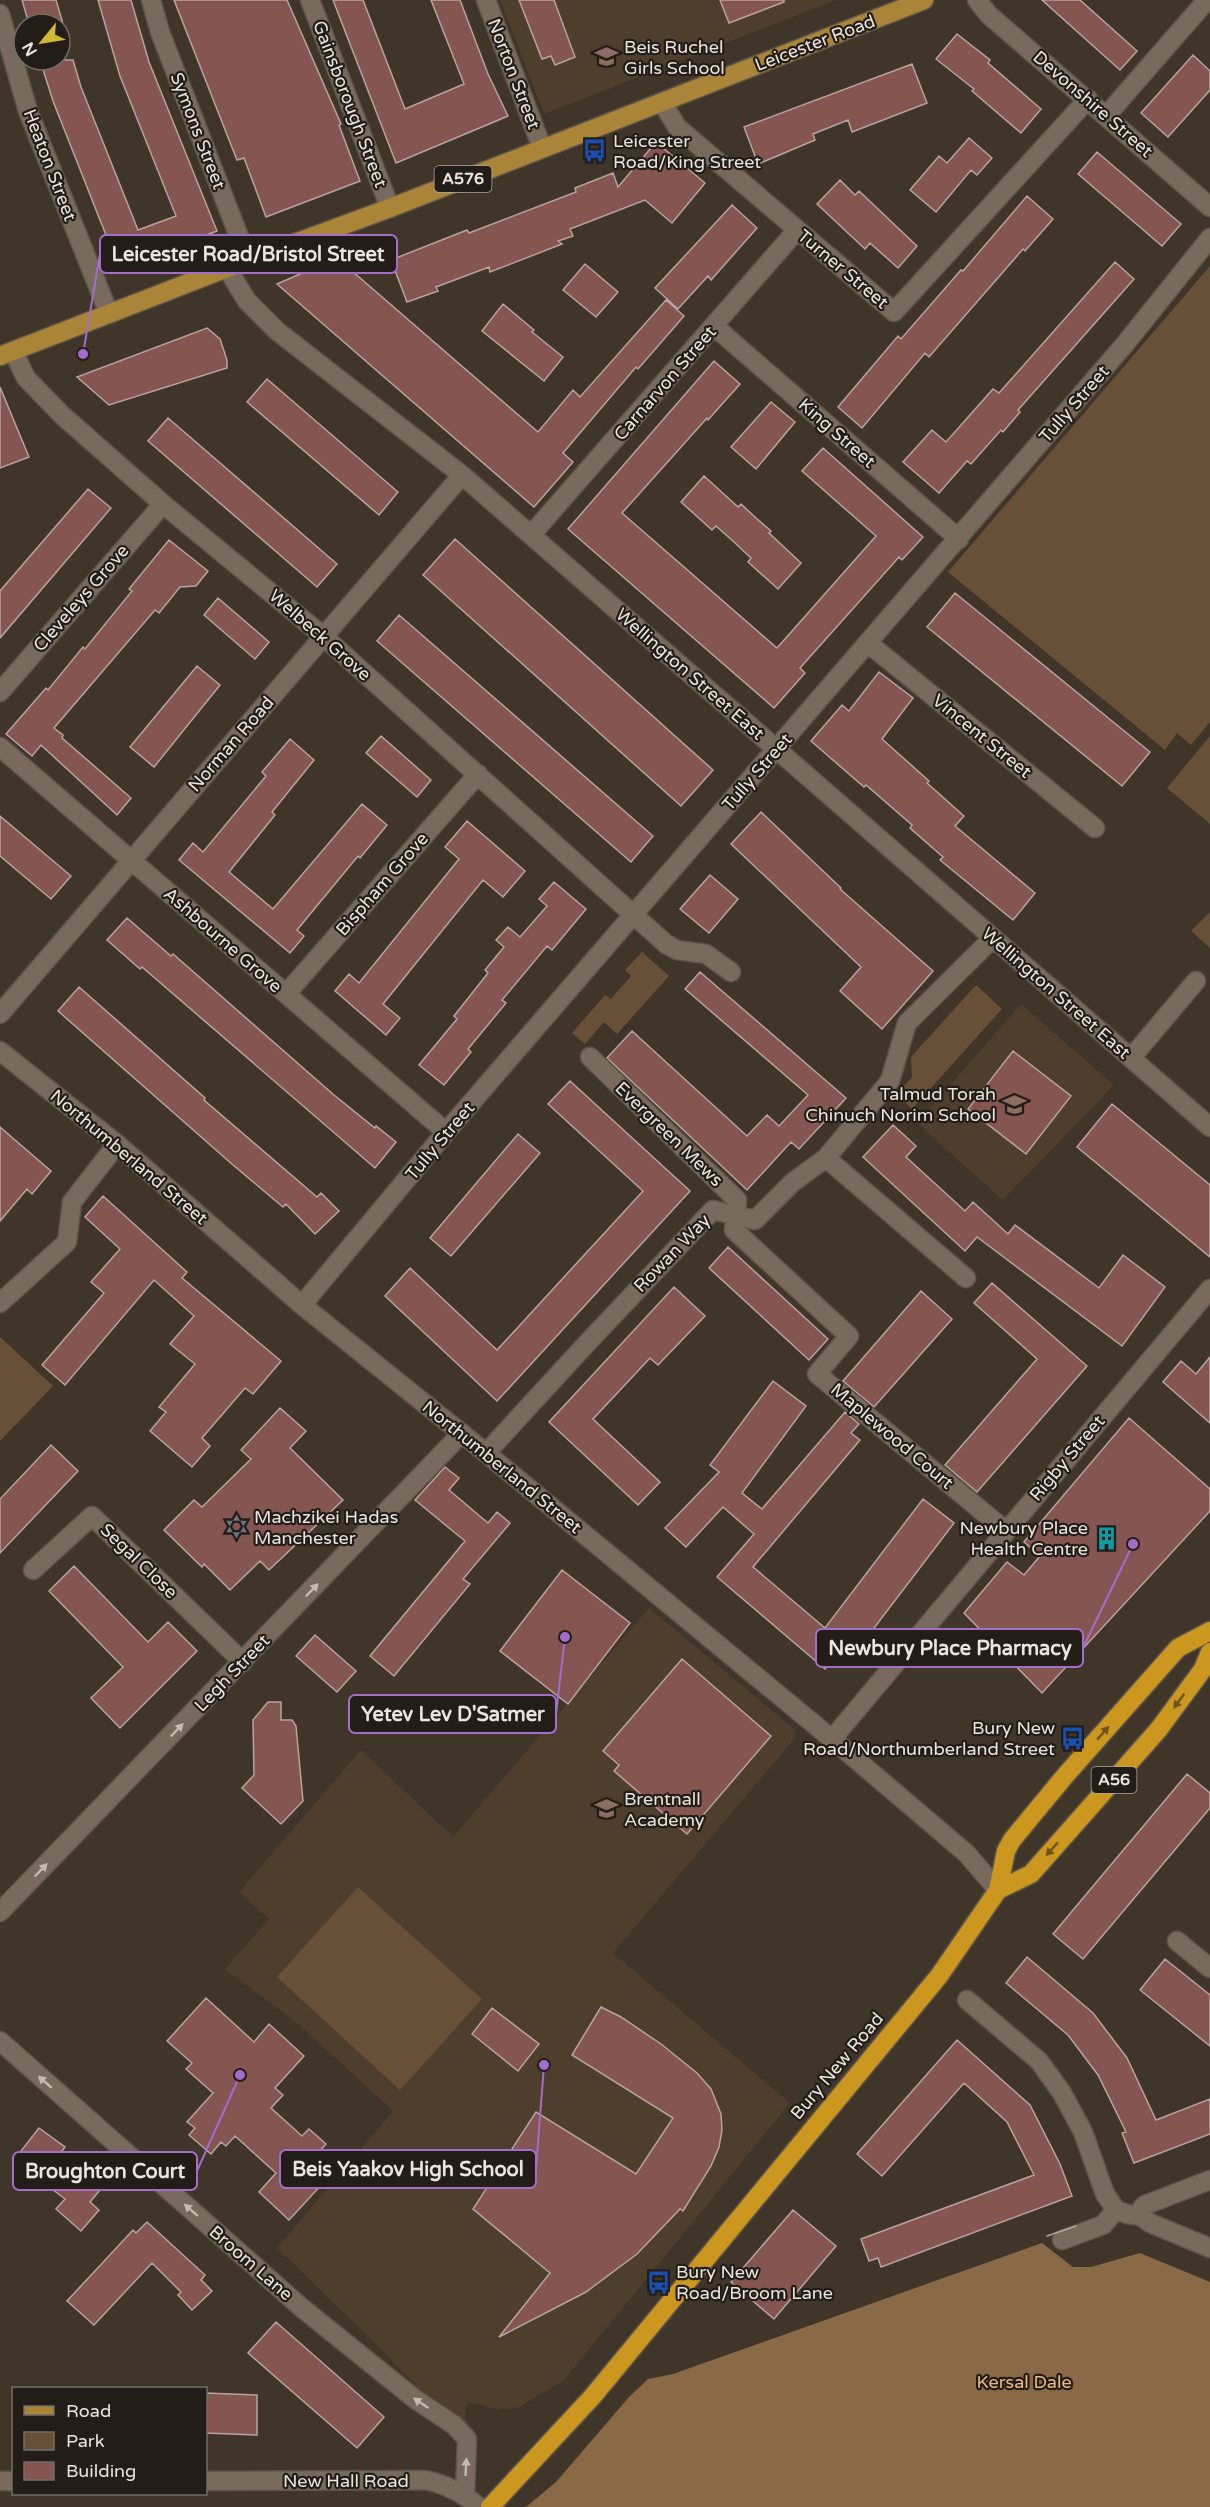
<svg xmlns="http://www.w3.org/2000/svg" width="1210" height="2507" font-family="'Varela Round',sans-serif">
  <rect width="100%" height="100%" fill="#403529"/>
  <!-- built -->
  <path fill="#4e3e2d" d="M500,0H836L544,114Z
    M1021,1004L1114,1085L1003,1200L917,1123Z
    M649,1608L795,1730V1738L613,1953L790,2103L564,2380L518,2408L496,2409L469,2402L465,2408L467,2439L380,2348L277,2248L393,2111L296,2022L225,1969L269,1919L239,1892L361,1750L453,1837Z"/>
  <!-- green -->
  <path fill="#685037" d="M1210,266V722L1191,745L1177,733L1165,750L948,572Z
    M1210,736V824L1167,788Z
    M1210,912V948L1191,931Z
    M642,952L669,976L617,1034L604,1022L585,1044L572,1033L605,995L611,999L631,976L625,970Z
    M976,985L1002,1009L912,1109L897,1094L912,1077L911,1057Z
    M0,1337L53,1386L0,1441Z
    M358,1887L482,1999L400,2090L277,1977Z"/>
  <!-- forest -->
  <path fill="#8a6947" d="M1042,2243L1073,2267H1091L1140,2253L1210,2282V2507H526L556,2482L629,2397L648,2379L673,2374Z"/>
  <!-- building -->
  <path fill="#855552" stroke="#b9a3a1" stroke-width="1.5" d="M22,0H56L63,24H29Z
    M98,0H131L149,62L217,231L119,268L53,101L40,60H73L81,87L138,230L176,216L120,76Z
    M174,0H287L341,124L339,125L360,181L266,217L244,158L237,160Z
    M333,0H363L405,109L464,84L431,0H460L488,74L508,116L396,163Z
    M519,0H554L575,57L555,65L551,56L542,59Z
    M720,0H784V2L729,23Z
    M1042,0H1080L1137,51L1120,70Z
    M957,34L990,60L988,63L1041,109L1021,133L972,91L974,89L936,59Z
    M1193,55L1210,71V90L1168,137L1141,113Z
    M912,64L927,103L852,132L848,120L813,134L815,140L758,164L744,127Z
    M969,138L992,158L977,175L971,170L936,212L910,190L939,156L947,163Z
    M656,142L705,183L672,223L645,200L570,229L573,236L558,241L562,244L490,272L489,267L436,287L438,291L407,302L391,260L467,230L469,233L576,192L575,188L613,173L618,187Z
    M1097,152L1181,224L1162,246L1078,174Z
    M840,180L855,195L859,191L917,246L898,268L870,243L865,249L817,204Z
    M1027,196L1053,219L1025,251L1023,249L929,357L925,353L862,428L838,407L898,336L901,339L961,270L963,271Z
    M732,205L757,228L711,280L708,276L678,309L655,288Z
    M337,258L538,432L573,390L580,397L666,300L684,316L638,369L636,367L563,453L573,462L534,507L277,284Z
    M1115,262L1134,279L1018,410L1020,412L1003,432L1001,430L971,464L967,461L939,493L903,462L932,430L946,442L993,389L999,393Z
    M585,264L618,292L596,317L563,290Z
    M503,304L534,330L532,332L563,357L544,381L482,331Z
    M207,328L220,339L227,360V368L109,405L77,377Z
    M714,361L740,384L708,420L707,418L622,513L777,648L876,536L802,471L823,448L923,537L902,560L899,557L800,668L805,673L774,708L568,529Z
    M267,379L398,492L379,515L247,402Z
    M0,387L29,457L0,468Z
    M771,402L795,422L756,469L731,447Z
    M168,418L337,564L317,587L148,441Z
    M704,476L738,507L741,504L756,518L771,531L769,533L801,563L778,589L748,562L751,558L734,542L716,526L712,530L681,502Z
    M88,489L111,508L0,638V591Z
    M455,539L713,770L681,806L423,575Z
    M169,540L208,571L196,586L180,587L159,613L155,610L54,728L63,735L62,738L131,798L117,815L41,745L32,756L6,734L46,688L48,690L83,647L85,649L132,591L129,589Z
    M955,593L1150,752L1122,786L927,627Z
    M218,598L269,642L255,659L204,615Z
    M399,615L653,836L631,862L377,641Z
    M197,666L220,685L154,767L130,747Z
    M879,672L913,698L882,739L929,781L927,783L964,816L955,826L1035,893L1013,920L940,860L943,857L910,828L912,825L866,785L864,787L811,741L842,705L849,711Z
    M381,736L431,780L417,797L366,753Z
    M290,739L314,760L272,812L275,815L229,872L273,909L362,804L387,825L360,858L358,856L297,930L304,936L290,953L179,860L193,843L203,852L266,776L262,772Z
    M761,812L841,888L840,889L933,971L882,1029L840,991L861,967L731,844Z
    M0,816L71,876L51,899L0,856Z
    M467,821L525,871L503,897L483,880L383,1004L400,1018L386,1035L335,991L349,974L359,983L459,859L445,847Z
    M710,875L738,899L709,933L680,909Z
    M554,882L586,909L552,950L547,946L502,1000L506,1003L468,1049L471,1052L444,1085L419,1065L457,1019L454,1016L488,973L485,970L504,947L496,940L508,927L520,937L547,906L539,899Z
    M127,918L171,956L173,954L334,1095L375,1128L376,1126L396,1142L375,1168L142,967L140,969L107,940Z
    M700,972L846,1098L799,1149L791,1142L747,1190L607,1058L632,1031L747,1136L767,1115L779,1126L808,1095L685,989Z
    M79,987L205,1098L204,1100L317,1197L321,1193L339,1211L315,1234L286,1204L283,1207L233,1165L58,1011Z
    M1013,1051L1071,1096L1026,1154L968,1109Z
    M570,1081L690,1191L497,1401L385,1296L410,1268L497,1350L643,1191L548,1104Z
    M1112,1104L1210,1185V1257L1077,1147Z
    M893,1125L916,1146L906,1157L965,1211L973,1202L1008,1234L1015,1225L1099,1288L1123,1255L1165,1287L1122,1346L977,1237L965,1251L863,1157Z
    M0,1127L51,1171L32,1194L27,1189L0,1221Z
    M518,1134L540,1153L451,1256L430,1238Z
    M103,1196L187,1272L182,1278L281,1361L253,1394L245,1388L202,1438L210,1446L192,1467L150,1431L166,1412L159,1407L195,1364L170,1344L194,1316L154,1280L65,1385L42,1365L104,1293L91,1282L120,1249L85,1217Z
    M728,1247L828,1339L809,1360L709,1268Z
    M992,1283L1087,1366L977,1492L945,1465L1037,1359L974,1303Z
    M674,1287L705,1316L658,1365L650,1358L593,1419L660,1482L638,1505L549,1422Z
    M921,1291L952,1319L874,1407L843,1381Z
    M1210,1357V1423L1163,1382L1181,1361L1196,1374Z
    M773,1381L806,1406L742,1493L762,1509L845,1412L859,1424L851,1433L860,1440L753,1567L825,1628L923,1499L954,1523L868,1636L859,1629L825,1669L717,1577L754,1534L723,1507L686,1547L665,1528L719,1472L710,1465Z
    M280,1408L306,1431L290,1448L343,1500L269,1570L260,1561L230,1590L204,1564L202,1567L164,1530L194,1500L202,1507L251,1459L241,1450Z
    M1129,1418L1210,1489V1511L1042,1693L964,1613L1007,1562L1024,1575L1040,1556L1024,1542Z
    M51,1445L78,1471L0,1553V1499Z
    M445,1467L459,1478L449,1490L488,1523L497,1512L510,1523L463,1579L470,1584L394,1676L370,1656L465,1541L415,1500Z
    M74,1566L148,1642L168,1622L197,1651L120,1728L91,1698L123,1667L49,1591Z
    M562,1570L630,1623L568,1704L500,1651Z
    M315,1635L356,1671L337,1692L296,1656Z
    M682,1659L771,1736L687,1834L614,1771L619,1765L603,1751Z
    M268,1702H281V1720H292L296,1726L303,1801L281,1824L242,1788L254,1775L253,1720Z
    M1187,1774L1210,1793V1808L1083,1959L1053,1934Z
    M1027,1957L1093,2013L1127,2058L1156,2120L1210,2099V2134L1134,2163L1122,2133L1126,2132L1098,2075L1068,2035L1006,1983Z
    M1165,1959L1210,1995V2046L1140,1990Z
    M206,1998L254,2042L269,2024L304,2056L275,2088L283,2095L271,2108L302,2136L309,2129L326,2144L306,2166L324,2182L289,2220L259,2192L276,2173L235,2136L226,2146L221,2142L211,2154L189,2135L195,2128L187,2122L213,2093L186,2069L192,2063L167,2041Z
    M601,2007L621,2017L661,2044L697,2073L711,2089L721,2114L722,2130L719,2147L711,2166L683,2211L680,2209L637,2254L586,2292L499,2337L550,2273L473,2209L536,2112L636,2174L673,2118L572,2055Z
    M492,2008L539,2044L518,2071L472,2034Z
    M957,2040L1030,2105L1060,2164L1072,2196L881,2267L878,2258L869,2261L861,2239L1034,2175L1007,2122L964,2083L882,2176L857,2154Z
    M39,2128L65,2147L55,2161L81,2181L90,2170L105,2184L90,2202L99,2210L81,2231L56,2209L65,2199L14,2160Z
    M793,2210L836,2246L774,2319L731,2282Z
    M147,2222L205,2275L201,2280L212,2291L192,2310L178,2295L181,2292L152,2263L94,2325L67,2301L133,2230L136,2233Z
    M276,2322L384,2417L357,2448L248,2353Z
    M206,2393L257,2395V2435L206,2433Z"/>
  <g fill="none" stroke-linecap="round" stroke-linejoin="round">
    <defs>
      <path id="street" d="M151,0L160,32L248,260
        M310,0L390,208
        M486,0L542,148
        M977,0L989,15L1210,207
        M0,14L28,111L109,314
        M662,102L677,127L894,312L1088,99
        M1106,116L1207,0
        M227,268L247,301L277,331L462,475L1210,1127
        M715,327L959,539
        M13,351L26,378L63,416L163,504L323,636L666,944L677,950L706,954L731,972
        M531,535L797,230
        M868,643L1095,828
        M0,692L163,504
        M0,747L446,1132
        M286,994L478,774
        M0,1014L462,475
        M590,1057L737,1200L734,1230L849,1336L817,1374L1006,1531
        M1131,1058L1196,981
        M826,1158L890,1081L907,1023L993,938
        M0,1303L67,1242L72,1202L117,1144
        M302,1305L446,1132L1125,344L1210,238
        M486,1453L590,1340L713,1210L755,1220L793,1182L826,1158L966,1278
        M33,1570L92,1516L243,1662
        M832,1739L1210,1289
        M0,1912L462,1433
        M1177,1941L1210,1968
        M967,2000L1039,2061L1062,2093L1083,2132L1105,2194L1116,2210L1127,2214L1141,2216
        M0,2041L302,2308L415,2399L454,2425L467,2439L465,2495
        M1141,2216L1142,2208L1145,2205L1210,2180
        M1141,2216L1150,2223L1210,2248
        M1062,2240L1103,2225L1116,2210
        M0,2481H14
        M206,2481L425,2480C446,2484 463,2493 479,2507"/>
      <path id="secondary" d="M0,1051L117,1144L302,1305L486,1453L832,1739L966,1853L998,1890"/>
      <path id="primary" d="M0,356L227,268L390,208L924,0"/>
      <path id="highway" d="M998,1890L1006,1851L1012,1840L1064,1777L1178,1648L1210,1631
        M490,2507L593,2396L939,1976L998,1890L1031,1874L1159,1729L1203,1669L1210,1652"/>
    </defs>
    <!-- street casing -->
    <use href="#street" stroke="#5e544a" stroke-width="21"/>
    <!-- secondary casing -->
    <use href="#secondary" stroke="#5e544a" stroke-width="21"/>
    <!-- primary casing -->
    <use href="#primary" stroke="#5e544a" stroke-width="21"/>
    <!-- highway casing -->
    <use href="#highway" stroke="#5e544a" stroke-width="21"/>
    <!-- street -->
    <use href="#street" stroke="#786b5e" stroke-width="18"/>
    <!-- secondary -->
    <use href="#secondary" stroke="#786b5e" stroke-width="18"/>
    <!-- primary -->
    <use href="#primary" stroke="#aa8538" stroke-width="18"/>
    <!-- highway -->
    <use href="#highway" stroke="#cb971e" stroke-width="18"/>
    <!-- tram -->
    <path stroke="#b0a89f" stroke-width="1.5" d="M1047,2236L1076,2226"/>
  </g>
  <!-- one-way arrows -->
  <defs><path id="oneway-solid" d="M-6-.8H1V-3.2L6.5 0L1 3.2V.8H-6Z" transform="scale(1.5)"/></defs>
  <g fill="#c3bab1">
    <use href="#oneway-solid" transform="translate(312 1590) rotate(-46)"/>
    <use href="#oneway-solid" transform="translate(177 1730) rotate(-46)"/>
    <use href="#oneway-solid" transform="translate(41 1870) rotate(-46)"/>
    <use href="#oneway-solid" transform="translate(45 2082) rotate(-139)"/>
    <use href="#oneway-solid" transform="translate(191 2210) rotate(-139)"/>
    <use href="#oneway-solid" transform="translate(421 2403) rotate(-146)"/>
    <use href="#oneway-solid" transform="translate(466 2467) rotate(-87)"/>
  </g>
  <g fill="#6f541b">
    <use href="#oneway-solid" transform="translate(1179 1701) rotate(126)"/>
    <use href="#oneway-solid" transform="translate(1103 1733) rotate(-48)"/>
    <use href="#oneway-solid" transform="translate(1052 1849) rotate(132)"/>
  </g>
  <!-- icons -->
  <defs>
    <symbol id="school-bare" viewBox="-9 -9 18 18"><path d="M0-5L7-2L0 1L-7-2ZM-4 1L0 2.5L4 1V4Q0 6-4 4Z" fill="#8d6e63" stroke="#231d18" stroke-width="2.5" paint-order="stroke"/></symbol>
    <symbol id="bus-bare" viewBox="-9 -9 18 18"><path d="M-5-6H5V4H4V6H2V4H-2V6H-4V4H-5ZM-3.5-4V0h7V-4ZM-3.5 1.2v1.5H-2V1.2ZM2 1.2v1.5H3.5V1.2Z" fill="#1a4fb4" stroke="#231d18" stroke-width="2.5" paint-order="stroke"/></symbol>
    <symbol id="synagogue-bare" viewBox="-9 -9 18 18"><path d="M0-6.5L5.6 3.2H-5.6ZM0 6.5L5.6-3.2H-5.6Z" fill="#6b7280" stroke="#231d18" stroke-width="2.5" paint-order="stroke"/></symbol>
    <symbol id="building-bare" viewBox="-9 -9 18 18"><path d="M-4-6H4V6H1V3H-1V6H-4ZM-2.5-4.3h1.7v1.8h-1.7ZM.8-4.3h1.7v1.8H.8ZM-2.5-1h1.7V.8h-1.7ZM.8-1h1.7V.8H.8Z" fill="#0f9aa8" stroke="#231d18" stroke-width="2.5" paint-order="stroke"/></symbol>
  </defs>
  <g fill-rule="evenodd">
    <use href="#school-bare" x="590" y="40" width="33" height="33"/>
    <use href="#bus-bare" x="578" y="134" width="33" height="33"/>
    <use href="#school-bare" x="998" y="1088" width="33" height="33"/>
    <use href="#synagogue-bare" x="220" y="1510" width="33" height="33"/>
    <use href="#building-bare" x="1090" y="1522" width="33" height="33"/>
    <use href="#bus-bare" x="1056" y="1722" width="33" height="33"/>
    <use href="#school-bare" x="590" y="1792" width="33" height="33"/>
    <use href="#bus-bare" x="642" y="2266" width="33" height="33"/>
  </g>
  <g text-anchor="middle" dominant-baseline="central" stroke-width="4.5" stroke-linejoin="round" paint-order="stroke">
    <!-- shield labels -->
    <g fill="#231d18" stroke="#b0a9a2" stroke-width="1.5">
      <rect x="434.5" y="166" width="57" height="26" rx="4.5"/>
      <rect x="1091.5" y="1767" width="45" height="26" rx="4.5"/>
    </g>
    <g font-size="16" font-weight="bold" fill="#ece5dd">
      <text x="463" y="179">A576</text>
      <text x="1114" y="1780">A56</text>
    </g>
    <!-- street labels -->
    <g font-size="18" fill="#ece5dd" stroke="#231d18">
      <text transform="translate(815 43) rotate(-21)">Leicester Road</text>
      <text transform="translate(514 74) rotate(69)">Norton Street</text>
      <text transform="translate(350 104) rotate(69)">Gainsborough Street</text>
      <text transform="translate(1093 104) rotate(41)">Devonshire Street</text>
      <text transform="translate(198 131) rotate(69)">Symons Street</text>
      <text transform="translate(50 165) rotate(69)">Heaton Street</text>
      <text transform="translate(843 269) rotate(40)">Turner Street</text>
      <text transform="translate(665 383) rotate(-49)">Carnarvon Street</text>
      <text transform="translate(1074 404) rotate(-49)">Tully Street</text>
      <text transform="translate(837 433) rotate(41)">King Street</text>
      <text transform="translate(81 598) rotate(-49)">Cleveleys Grove</text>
      <text transform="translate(320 635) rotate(41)">Welbeck Grove</text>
      <text transform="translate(690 674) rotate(41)">Wellington Street East</text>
      <text transform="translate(982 736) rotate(39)">Vincent Street</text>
      <text transform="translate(231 744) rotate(-49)">Norman Road</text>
      <text transform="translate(757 772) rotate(-49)">Tully Street</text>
      <text transform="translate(382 884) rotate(-49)">Bispham Grove</text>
      <text transform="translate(223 940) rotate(41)">Ashbourne Grove</text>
      <text transform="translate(1056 993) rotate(41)">Wellington Street East</text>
      <text transform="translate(669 1134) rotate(44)">Evergreen Mews</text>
      <text transform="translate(440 1141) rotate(-50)">Tully Street</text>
      <text transform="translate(129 1157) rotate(40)">Northumberland Street</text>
      <text transform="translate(672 1253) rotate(-46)">Rowan Way</text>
      <text transform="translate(892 1436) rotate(40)">Maplewood Court</text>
      <text transform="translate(1067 1458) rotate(-50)">Rigby Street</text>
      <text transform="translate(502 1467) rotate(39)">Northumberland Street</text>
      <text transform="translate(139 1561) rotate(44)">Segal Close</text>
      <text transform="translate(232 1673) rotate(-46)">Legh Street</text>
      <text transform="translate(837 2066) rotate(-50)">Bury New Road</text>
      <text transform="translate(251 2263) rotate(41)">Broom Lane</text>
      <text x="346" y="2481">New Hall Road</text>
    </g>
    <!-- poi labels -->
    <g font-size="18" fill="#ece5dd" stroke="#231d18" text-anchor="start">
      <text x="624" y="47">Beis Ruchel<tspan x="624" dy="21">Girls School</tspan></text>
      <text x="613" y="141">Leicester<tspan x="613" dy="21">Road/King Street</tspan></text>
      <text x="996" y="1094" text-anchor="end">Talmud Torah<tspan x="996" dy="21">Chinuch Norim School</tspan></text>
      <text x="254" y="1517">Machzikei Hadas<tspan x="254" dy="21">Manchester</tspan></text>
      <text x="1088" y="1528" text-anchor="end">Newbury Place<tspan x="1088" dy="21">Health Centre</tspan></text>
      <text x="1055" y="1728" text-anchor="end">Bury New<tspan x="1055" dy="21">Road/Northumberland Street</tspan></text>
      <text x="624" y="1799">Brentnall<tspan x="624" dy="21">Academy</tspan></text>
      <text x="676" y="2272">Bury New<tspan x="676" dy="21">Road/Broom Lane</tspan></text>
    </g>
    <!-- park labels -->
    <g font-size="18" fill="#eeb982" stroke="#231d18">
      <text x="1024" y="2382">Kersal Dale</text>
    </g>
  </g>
  <!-- callouts -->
  <path fill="none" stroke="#a36dca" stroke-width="2" d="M83 354L100 254M1133 1544L1083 1648M565 1637L556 1714M544 2065L536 2169M240 2075L197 2171"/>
  <g fill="#a36dca" stroke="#231d18" stroke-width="2">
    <circle cx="83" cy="354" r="6"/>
    <circle cx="1133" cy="1544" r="6"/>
    <circle cx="565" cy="1637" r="6"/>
    <circle cx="544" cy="2065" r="6"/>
    <circle cx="240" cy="2075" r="6"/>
  </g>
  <g fill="#231d18" stroke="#a36dca" stroke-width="2">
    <rect x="100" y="235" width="297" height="38" rx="6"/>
    <rect x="816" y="1629" width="267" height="38" rx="6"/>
    <rect x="349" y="1695" width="207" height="38" rx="6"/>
    <rect x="280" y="2150" width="256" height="38" rx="6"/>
    <rect x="13" y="2152" width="184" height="38" rx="6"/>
  </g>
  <g font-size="20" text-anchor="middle" font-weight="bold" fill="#ece5dd">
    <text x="248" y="261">Leicester Road/Bristol Street</text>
    <text x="950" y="1655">Newbury Place Pharmacy</text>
    <text x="453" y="1721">Yetev Lev D'Satmer</text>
    <text x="408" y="2176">Beis Yaakov High School</text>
    <text x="105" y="2178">Broughton Court</text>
  </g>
  <!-- legend -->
  <rect x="12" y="2387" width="195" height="108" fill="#231d18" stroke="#736d67" stroke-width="1.5"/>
  <rect x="24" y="2406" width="30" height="9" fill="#aa8538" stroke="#736d67" stroke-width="1.5"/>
  <text x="66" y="2417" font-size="18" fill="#ece5dd">Road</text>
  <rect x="24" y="2432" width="30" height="18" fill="#685037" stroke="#736d67" stroke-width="1.5"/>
  <text x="66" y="2447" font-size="18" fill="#ece5dd">Park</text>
  <rect x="24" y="2462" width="30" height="18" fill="#855552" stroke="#736d67" stroke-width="1.5"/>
  <text x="66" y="2477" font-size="18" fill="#ece5dd">Building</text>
  <!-- north arrow -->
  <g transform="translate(42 42) rotate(240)"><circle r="28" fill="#231d18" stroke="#736d67" stroke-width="1.5"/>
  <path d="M0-4.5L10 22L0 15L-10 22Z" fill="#d1b736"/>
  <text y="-9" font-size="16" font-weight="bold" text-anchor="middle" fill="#ece5dd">N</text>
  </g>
</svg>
